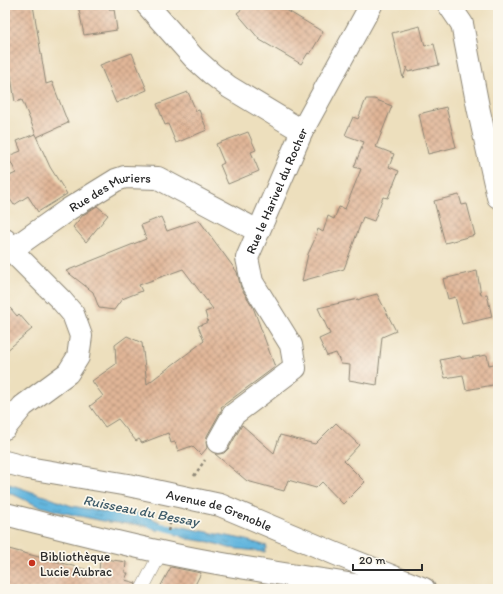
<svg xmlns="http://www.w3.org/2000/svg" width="503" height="594" font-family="Itim,sans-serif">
  <defs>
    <pattern id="water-ripples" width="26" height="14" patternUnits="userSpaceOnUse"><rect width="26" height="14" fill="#63b6de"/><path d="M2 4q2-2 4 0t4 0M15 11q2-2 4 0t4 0" fill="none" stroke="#5294b4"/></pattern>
    <pattern id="building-cross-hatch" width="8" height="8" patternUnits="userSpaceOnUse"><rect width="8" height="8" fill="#e1b697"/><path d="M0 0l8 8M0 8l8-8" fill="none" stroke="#b7947b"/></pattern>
  </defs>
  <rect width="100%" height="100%" fill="#fbf7ec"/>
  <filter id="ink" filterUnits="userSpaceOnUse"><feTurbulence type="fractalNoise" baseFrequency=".025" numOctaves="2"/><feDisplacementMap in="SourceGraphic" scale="8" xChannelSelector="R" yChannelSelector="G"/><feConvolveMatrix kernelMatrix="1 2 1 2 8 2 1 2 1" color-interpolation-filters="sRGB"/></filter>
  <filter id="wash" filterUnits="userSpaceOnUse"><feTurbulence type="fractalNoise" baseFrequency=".012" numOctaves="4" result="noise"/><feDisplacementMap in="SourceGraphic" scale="16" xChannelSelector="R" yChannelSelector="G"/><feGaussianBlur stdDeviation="0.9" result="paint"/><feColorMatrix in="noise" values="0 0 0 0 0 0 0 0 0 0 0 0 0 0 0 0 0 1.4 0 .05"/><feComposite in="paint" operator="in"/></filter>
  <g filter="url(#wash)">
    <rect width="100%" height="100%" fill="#eddfbd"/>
    <!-- water -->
    <path fill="url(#water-ripples)" stroke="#477084" d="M9,484L50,498L60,502L72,506L116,514L140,513L160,522L158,531L151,527L142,525L108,522L56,511L36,505L8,492Z
      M178,526L242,539L267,546L265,552L229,548L210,542L188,539L175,534Z"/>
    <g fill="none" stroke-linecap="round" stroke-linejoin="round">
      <!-- stream -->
      <path stroke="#63b6de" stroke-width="7" d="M151,524L184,532"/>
    </g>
    <g id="blocks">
      <!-- building -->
      <path fill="url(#building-cross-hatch)" d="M5,5H33L46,84L52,82L68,123L37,137L22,100L15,102L8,58H5Z
        M78,5H109V9H114L117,30L84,35Z
        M247,5H278L323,32L310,54L308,53L301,64L260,40L237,13Z
        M420,26L425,46L434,44L439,65L408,72L407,67L403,78L392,33Z
        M132,53L147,90L116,103L100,65Z
        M188,92L196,111L199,110L207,130L176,143L168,124L165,125L157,104Z
        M366,99H374L392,106L376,147L394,154L389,167L399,171L388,198L383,197L374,221L363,217L344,269L302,281L308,254L314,241L318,229L323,232L328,216L334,219L339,207L345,209L361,169L354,167L364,142L345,135L353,117L358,119Z
        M446,107L456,147L428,154L419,114Z
        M248,132L256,150L251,152L259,171L228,184L220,165L224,163L216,144Z
        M35,134L50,167L67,194L38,212L28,196L14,205L5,192V178L16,173L8,156L21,151L17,141Z
        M459,195L462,205L467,204L475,235L445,243L434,201Z
        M97,206L108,215L86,242L73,227L83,215Z
        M161,217L167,231L199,220L237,272L241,288L253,307L275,367L221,407L222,409L207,436L206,442L207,448L201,455L192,446L178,451L175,442L171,443L168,433L142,443L139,439L136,441L118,419L105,427L90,406L103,396L92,381L116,364L115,345L127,336L142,343L147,384L204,341L198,326L208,322L205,312L213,309L183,269L139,285L142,291L122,299L114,310L99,308L93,292L66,271L146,239L141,225Z
        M477,271L481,295L487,294L492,317L462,324L455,297L448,299L443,279Z
        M377,294L396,331L382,337L377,385L349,380L350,365L341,364L336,353L327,356L319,339L330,334L318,308L358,299V300L362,298Z
        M5,302L17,316L19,314L32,329L5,352Z
        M487,355L489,365L498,363V384L466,390L463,375L445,378L440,360L460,356L462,359Z
        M336,423L359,445L344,461L365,482L343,504L322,482L316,488L288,480L284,491L247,481L215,454H219L224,453L229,448L242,425L274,453L280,435L315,444Z
        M5,548L99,573L100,558L126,562L125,573H128L125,580L136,583L134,589H5Z
        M171,567L201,573L193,589H159Z"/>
    </g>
  </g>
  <g filter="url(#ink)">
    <use href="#blocks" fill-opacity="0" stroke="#8c8574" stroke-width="1"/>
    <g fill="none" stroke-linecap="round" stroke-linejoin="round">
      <defs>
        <path id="service" d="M142,589L161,552"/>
        <g id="minor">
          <path d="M147,5L194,58L212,74L229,87L302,131"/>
          <path d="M449,5L462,24L478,107L498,197"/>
          <path d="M5,240L11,250L61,300L73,314L81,336L78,357L68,373L23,406L5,428"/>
          <path id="s1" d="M11,250L69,209L116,180L125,177L158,178L258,231"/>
          <path id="s2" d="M218,442L233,415L295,368L291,345L252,282L247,258L302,131L371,5"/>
        </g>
        <g id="tertiary">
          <path id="s3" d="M5,462L28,468L128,485L220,505L336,554L424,589"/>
          <path d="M5,514C57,527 109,541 161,552C233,568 306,577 379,589"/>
        </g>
      </defs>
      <!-- service casing -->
      <use href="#service" stroke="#8c8574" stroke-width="14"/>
      <!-- minor casing -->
      <use href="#minor" stroke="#8c8574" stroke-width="24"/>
      <!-- tertiary casing -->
      <use href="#tertiary" stroke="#8c8574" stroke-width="24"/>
      <!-- path -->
      <path stroke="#8c8574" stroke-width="2.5" stroke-dasharray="3 3" stroke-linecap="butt" d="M194,476L205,460
        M168,531L172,517"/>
      <!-- service -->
      <use href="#service" stroke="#fff" stroke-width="13"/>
      <!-- minor -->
      <use href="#minor" stroke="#fff" stroke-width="22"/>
      <!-- tertiary -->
      <use href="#tertiary" stroke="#fff" stroke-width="22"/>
    </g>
  </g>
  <!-- markers -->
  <circle fill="#c8321e" stroke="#fbf7ec" stroke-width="1.5" cx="32" cy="563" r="4"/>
  <g text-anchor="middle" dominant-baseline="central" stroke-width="3.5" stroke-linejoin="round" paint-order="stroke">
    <!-- street labels -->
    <g font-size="13" fill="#2b2b2b" stroke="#fbf7ec">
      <text stroke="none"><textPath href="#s2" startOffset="304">Rue le Harivel du Rocher</textPath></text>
      <text stroke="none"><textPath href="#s1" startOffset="117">Rue des Muriers</textPath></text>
      <text stroke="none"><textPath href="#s3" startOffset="220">Avenue de Grenoble</textPath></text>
    </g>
    <!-- poi labels -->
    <g font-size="13" fill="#2b2b2b" stroke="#fbf7ec" text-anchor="start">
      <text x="40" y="556">Bibliothèque<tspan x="40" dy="15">Lucie Aubrac</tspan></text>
    </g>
    <!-- water labels -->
    <g font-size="14" font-style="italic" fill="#3f5c6a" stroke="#fbf7ec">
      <text transform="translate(141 511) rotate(11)">Ruisseau du Bessay</text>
    </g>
  </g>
  <!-- margin -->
  <rect width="503" height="594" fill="none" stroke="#fbf7ec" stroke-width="20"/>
  <!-- scale -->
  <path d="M353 564v6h69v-6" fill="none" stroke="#2b2b2b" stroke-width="2"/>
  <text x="359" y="564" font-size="12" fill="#2b2b2b" stroke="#fbf7ec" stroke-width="3" paint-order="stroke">20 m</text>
</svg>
